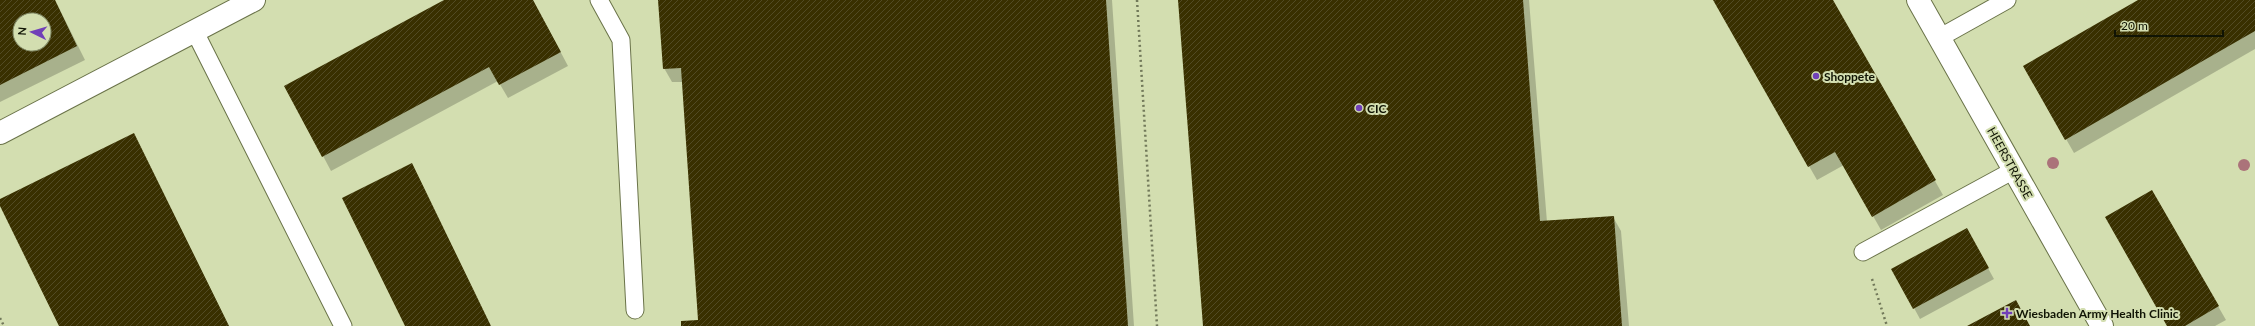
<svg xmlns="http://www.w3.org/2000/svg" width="2255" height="326" font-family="Lato,sans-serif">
  <defs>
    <pattern id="building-hatch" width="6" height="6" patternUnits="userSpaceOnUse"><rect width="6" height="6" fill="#393000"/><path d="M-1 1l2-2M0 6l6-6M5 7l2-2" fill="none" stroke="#524b24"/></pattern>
  </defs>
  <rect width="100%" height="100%" fill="#d3deb0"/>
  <!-- shadow -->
  <path fill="#0003" fill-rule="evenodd" d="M0,0H55L85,60L0,102ZM20,20H44V44H20Z
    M446,0H533L568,66L508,98L498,81L331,171L286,86Z
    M659,0H1112L1134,326H682L699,321L683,82H672L664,68Z
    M1179,0H1529L1547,222L1613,217L1621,231L1629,326H1204Z
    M1714,0H1832L1943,195L1881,230L1844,165L1817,180Z
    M2140,0H2255V49L2074,153L2025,67Z
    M134,134L141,148L229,326H60L0,201Z
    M2152,191L2226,320L2215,326H2168Z
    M1973,241L1994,279L1920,319L1914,308Z"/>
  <!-- building -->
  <path fill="url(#building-hatch)" fill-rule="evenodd" d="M0,0H55L77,46L0,85ZM20,20H44V44H20Z
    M444,0H533L561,52L499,85L489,67L322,157L284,86Z
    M658,0H1106L1128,326H681V321L698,320L681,68L663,69Z
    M1178,0H1523L1540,221L1614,216L1622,326H1203Z
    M1713,0H1833L1936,180L1872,217L1835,152L1808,167Z
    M2138,0H2255V31L2065,140L2023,66Z
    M134,133L229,326H59L0,206V199Z
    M412,163L491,326H405L342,198Z
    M2152,190L2219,306L2185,326H2167L2105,217Z
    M1967,228L1989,268L1913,309L1891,269Z
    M2016,300L2030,326H1967Z"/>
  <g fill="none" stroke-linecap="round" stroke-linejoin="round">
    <defs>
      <path id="lane" d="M599,0L621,40L635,310
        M195,32L343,326
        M1939,38L2007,0
        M1863,252L2014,170"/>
      <path id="street" d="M1918,0L2102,326
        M0,133L254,0"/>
    </defs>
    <!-- lane casing -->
    <use href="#lane" stroke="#6a7349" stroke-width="19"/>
    <!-- street casing -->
    <use href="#street" stroke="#6a7349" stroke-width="24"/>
    <!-- path -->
    <path stroke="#72795a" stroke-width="2.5" stroke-dasharray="2 3" stroke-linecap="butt" d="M1137,0L1157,326
      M1872,279L1887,326
      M0,318L4,326"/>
    <!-- lane -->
    <use href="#lane" stroke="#fff" stroke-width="17"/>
    <!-- street -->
    <use href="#street" stroke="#fff" stroke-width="22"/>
  </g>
  <!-- trees -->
  <g fill="#ab737a">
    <circle cx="2053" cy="163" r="6"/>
    <circle cx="2244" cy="165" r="6"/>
  </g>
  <!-- markers -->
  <g fill="#7140b8" stroke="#d3deb0" stroke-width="1.5">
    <circle cx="1816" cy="76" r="4"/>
    <circle cx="1359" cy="108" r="4"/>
    <path d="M2005 307h4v4h4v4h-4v4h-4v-4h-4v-4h4z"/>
  </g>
  <g text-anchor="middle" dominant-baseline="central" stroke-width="4" stroke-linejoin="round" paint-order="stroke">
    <!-- poi labels -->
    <g font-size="12" font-weight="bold" fill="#101404" stroke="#d3deb0" text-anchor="start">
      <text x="1824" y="76">Shoppete</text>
      <text x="1367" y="108">CIC</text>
      <text x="2016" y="313">Wiesbaden Army Health Clinic</text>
    </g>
    <!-- street labels -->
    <g font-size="12" fill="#101404" stroke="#d3deb0">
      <text transform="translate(2010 163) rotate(61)">HEERSTRASSE</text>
    </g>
  </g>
  <!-- north arrow -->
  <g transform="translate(32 32) rotate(275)"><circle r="19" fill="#d3deb0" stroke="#858d6b"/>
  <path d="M0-3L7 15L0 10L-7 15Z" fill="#7140b8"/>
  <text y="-6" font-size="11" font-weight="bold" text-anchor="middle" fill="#101404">N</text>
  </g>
  <!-- scale -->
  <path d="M2115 30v6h108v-6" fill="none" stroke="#101404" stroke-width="2"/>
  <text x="2121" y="30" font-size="12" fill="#101404" stroke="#d3deb0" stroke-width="3" paint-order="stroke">20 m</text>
</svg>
